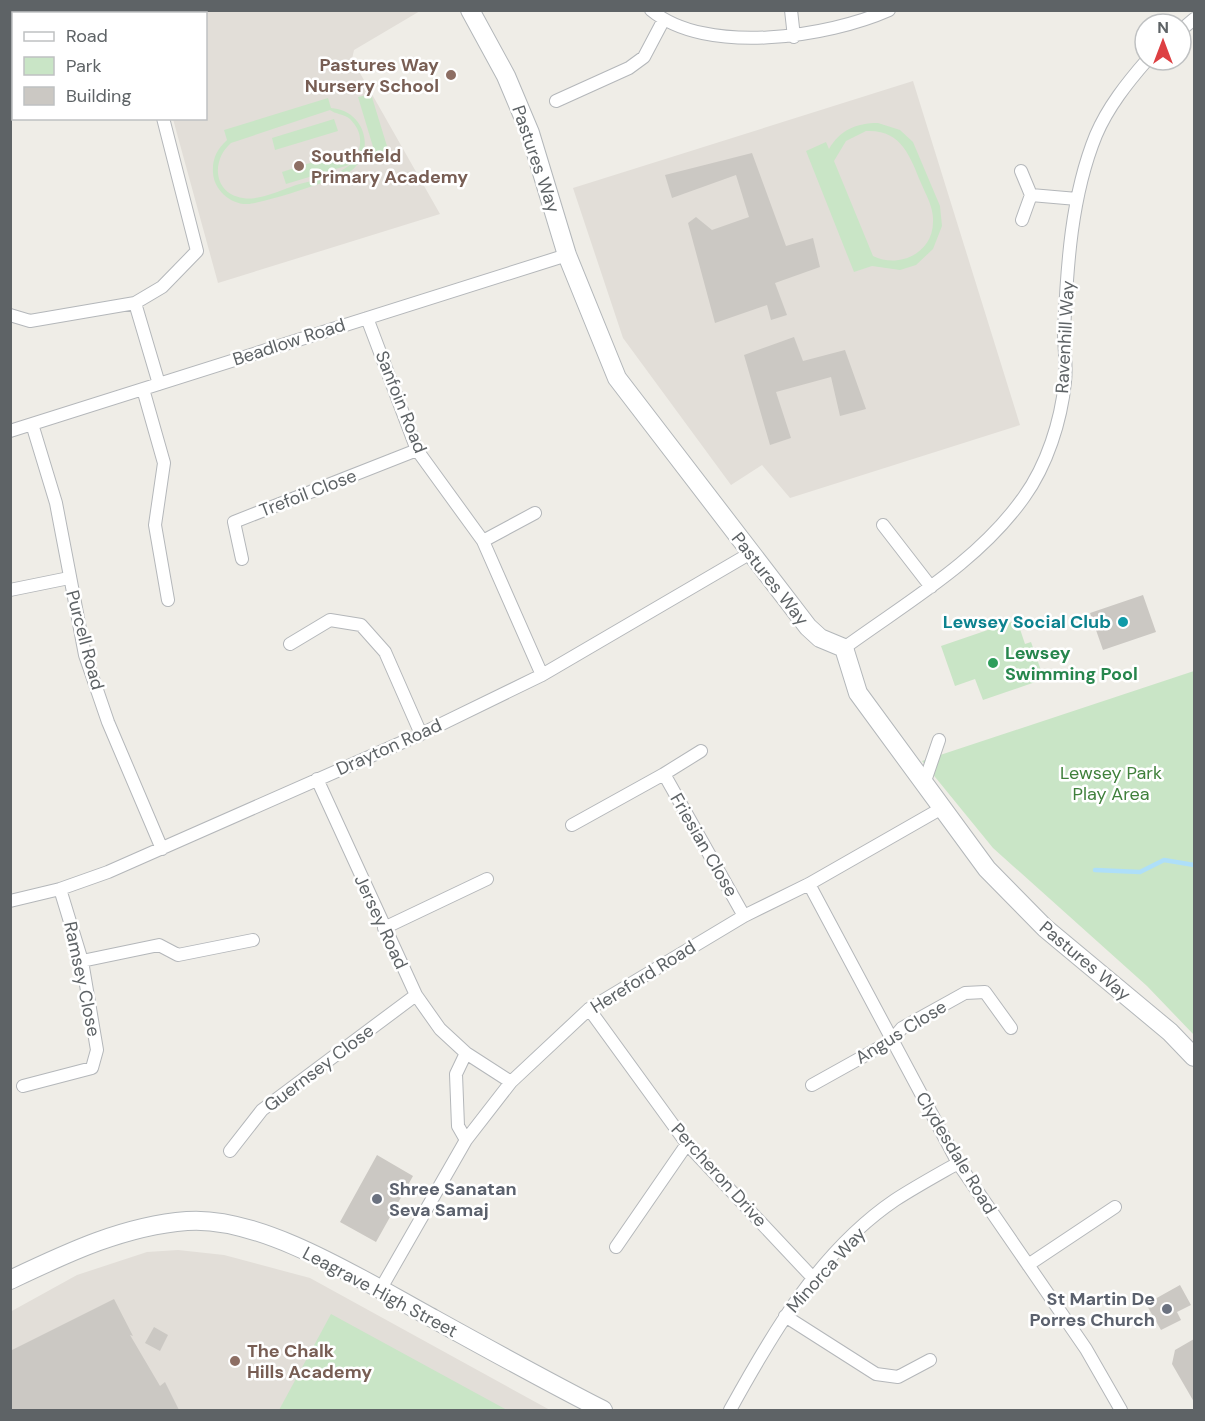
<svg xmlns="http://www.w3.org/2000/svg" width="1205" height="1421" font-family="'DM Sans',sans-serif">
  <rect width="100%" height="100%" fill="#efede7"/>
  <!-- education -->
  <path fill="#e2ded8" d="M143,11H420L354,50L352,59L440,214L218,283L173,119L206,118V14H144Z
    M913,81L1020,425L790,498L762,465L731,485L623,338L573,188Z
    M178,1250L224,1255L310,1278L550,1410H11L10,1312L77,1275L147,1252Z"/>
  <!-- green -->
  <path fill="#c9e5c6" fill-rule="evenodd" d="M371,94L390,156L377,160L358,97Z
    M328,98L331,108C364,110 377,150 351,171C338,179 264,203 248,204C231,205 214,190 213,173C212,159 217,149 227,140L224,130ZM330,110C335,114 344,114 350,119C357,126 361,134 360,144C358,174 320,178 296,185C281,190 259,201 243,198C213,194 211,160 231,143Z
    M334,119L338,131L275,150L272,138Z
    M878,123L900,130L913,142L940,206L942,226L933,249L916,265L900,270L872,266L854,272L806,151L826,142L829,149C840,130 856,123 878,123ZM866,131C901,129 910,156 921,183C926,195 934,208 933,222C933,253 899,269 873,256L834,161L846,141Z
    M344,152L349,165L286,184L282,172Z
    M1017,620L1025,644L1031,642L1044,679L983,700L975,679L955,686L941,646Z
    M1194,671V1035L1147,986L993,848L922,761Z
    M331,1314L507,1410H279Z"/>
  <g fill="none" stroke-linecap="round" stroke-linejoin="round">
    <!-- stream -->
    <path stroke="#aedff9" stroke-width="4.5" d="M1095,870L1140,872L1164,860L1194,865"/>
  </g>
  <!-- building -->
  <path fill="#cbc8c3" d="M752,153L786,246L813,238L820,267L775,283L787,315L771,320L767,305L715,323L688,223L696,217L712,230L749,217L736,175L672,198L665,175Z
    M794,337L803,361L845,350L866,409L840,416L831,377L776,392L791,438L770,445L744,355Z
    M1143,595L1156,632L1103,650L1090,613Z
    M377,1155L413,1176L376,1242L340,1222Z
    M1180,1285L1191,1305L1177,1312L1181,1320L1161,1330L1146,1304Z
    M114,1299L133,1336L130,1335L160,1386L165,1382L179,1410H10V1351Z
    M154,1327L168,1335L160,1351L145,1343Z
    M1194,1339V1402L1172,1364L1175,1350Z"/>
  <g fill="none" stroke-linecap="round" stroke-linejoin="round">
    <defs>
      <path id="street" d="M134,10L135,14
        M651,10C706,56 828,37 889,10
        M791,10L794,37
        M1181,30L1194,19
        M556,101L629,68L644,57L663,21
        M1021,171L1031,195L1077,199
        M1022,220L1031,195
        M10,315L30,321L135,303
        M367,318L417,450L483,541L542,675
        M159,384L135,303L162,287L197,251L163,118
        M143,389L164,463L155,525L168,600
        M32,424L56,503L85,655L108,722L162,849
        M10,431L567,255
        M883,525L931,587
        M483,541L535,513
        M242,559L234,522L417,450
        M10,590L69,578
        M290,644L330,620L361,625L385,652L421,734
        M844,648C907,602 978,562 1024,497C1047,465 1061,421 1065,382C1067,366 1064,349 1064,332C1067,267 1071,196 1096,135C1108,107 1127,83 1147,60
        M701,751L664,774L744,916
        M317,779L416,995L440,1029L466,1053L456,1074L458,1126L466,1140
        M924,784L939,740
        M572,825L664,774
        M809,884L958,1163L1086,1349L1121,1410
        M10,901L60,889L108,872L421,734L542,675L749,554
        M384,928L487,879
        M82,961L159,945L178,955L253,940
        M589,1009L687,1144L813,1278
        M466,1053L511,1082
        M812,1085L891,1041L902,1028L965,993L985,992L1011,1028
        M23,1086L92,1068L97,1050L82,961L60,889
        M230,1151L262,1110L416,995
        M616,1247L687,1144
        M1028,1265L1115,1207
        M380,1290L466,1140L511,1082L589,1009L744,916L809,884L942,808
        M785,1316L876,1374L898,1377L930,1360
        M730,1410C773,1332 820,1251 895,1200C915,1187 937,1175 958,1163"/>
      <path id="secondary" d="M470,10L506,76L530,133L567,255L617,378L808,627L820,638L844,648L858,693L987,869L1045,928L1170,1032L1194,1057
        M10,1280C67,1253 123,1226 187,1221C262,1215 369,1284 434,1319C490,1350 546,1381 603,1410"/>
    </defs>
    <!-- street casing -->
    <use href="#street" stroke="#b4b7ba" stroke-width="14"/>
    <!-- secondary casing -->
    <use href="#secondary" stroke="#b3b7ba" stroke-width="20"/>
    <!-- street -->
    <use href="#street" stroke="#fff" stroke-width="12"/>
    <!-- secondary -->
    <use href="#secondary" stroke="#fff" stroke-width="18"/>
  </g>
  <!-- markers -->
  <g fill="#8d6e63" stroke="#fff" stroke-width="2">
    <circle cx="451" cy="75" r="6"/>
    <circle cx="299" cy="166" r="6"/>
    <circle cx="235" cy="1361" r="6"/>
  </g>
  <circle fill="#0f9aa8" stroke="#fff" stroke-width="2" cx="1123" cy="622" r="6"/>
  <circle fill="#2e9e5b" stroke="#fff" stroke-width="2" cx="993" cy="663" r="6"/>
  <g fill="#6b7280" stroke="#fff" stroke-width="2">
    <circle cx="377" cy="1199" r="6"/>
    <circle cx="1167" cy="1309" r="6"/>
  </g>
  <g text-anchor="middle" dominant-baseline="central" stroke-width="5" stroke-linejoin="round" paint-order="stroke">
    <!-- education labels -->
    <g font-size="18" font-weight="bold" fill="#785e54" stroke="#fff" text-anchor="start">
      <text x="439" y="65" text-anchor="end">Pastures Way<tspan x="439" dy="21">Nursery School</tspan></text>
      <text x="311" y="156">Southfield<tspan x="311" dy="21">Primary Academy</tspan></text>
      <text x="247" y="1351">The Chalk<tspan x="247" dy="21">Hills Academy</tspan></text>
    </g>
    <!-- street labels -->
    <g font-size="18" fill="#5e6366" stroke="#fff">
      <text transform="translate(536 159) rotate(71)">Pastures Way</text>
      <text transform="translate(1065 337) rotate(-87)">Ravenhill Way</text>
      <text transform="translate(289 342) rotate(-18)">Beadlow Road</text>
      <text transform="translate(401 402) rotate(68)">Sanfoin Road</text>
      <text transform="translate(308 493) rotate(-21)">Trefoil Close</text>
      <text transform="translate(770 579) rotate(52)">Pastures Way</text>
      <text transform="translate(85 640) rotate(75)">Purcell Road</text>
      <text transform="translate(389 747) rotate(-24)">Drayton Road</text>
      <text transform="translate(704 845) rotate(60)">Friesian Close</text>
      <text transform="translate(381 922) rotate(65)">Jersey Road</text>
      <text transform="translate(1085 961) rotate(40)">Pastures Way</text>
      <text transform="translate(643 977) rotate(-32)">Hereford Road</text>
      <text transform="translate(82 979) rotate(78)">Ramsey Close</text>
      <text transform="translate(901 1032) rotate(-32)">Angus Close</text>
      <text transform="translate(319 1068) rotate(-37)">Guernsey Close</text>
      <text transform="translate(956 1153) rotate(59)">Clydesdale Road</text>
      <text transform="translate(719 1175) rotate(48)">Percheron Drive</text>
      <text transform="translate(826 1270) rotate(-48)">Minorca Way</text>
      <text transform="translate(380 1292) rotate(28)">Leagrave High Street</text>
    </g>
    <!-- culture labels -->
    <g font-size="18" font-weight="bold" fill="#0d838f" stroke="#fff" text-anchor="end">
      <text x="1111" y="622">Lewsey Social Club</text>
    </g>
    <!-- leisure labels -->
    <g font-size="18" font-weight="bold" fill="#27864d" stroke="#fff" text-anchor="start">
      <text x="1005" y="653">Lewsey<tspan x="1005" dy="21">Swimming Pool</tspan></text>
    </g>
    <!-- park labels -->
    <g font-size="18" fill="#3f803b" stroke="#fff">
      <text x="1111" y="773">Lewsey Park<tspan x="1111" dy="21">Play Area</tspan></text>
    </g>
    <!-- worship labels -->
    <g font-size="18" font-weight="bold" fill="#5b616d" stroke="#fff" text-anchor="start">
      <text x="389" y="1189">Shree Sanatan<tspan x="389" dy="21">Seva Samaj</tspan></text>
      <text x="1155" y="1299" text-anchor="end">St Martin De<tspan x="1155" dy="21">Porres Church</tspan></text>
    </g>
  </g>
  <!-- border -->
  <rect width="1205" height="1421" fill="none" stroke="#5e6366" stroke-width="24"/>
  <!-- legend -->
  <rect x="12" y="12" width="195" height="108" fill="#ffffff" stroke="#bfc1c2" stroke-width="1.5"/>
  <rect x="24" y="32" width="30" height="9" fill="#ffffff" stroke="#bfc1c2" stroke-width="1.5"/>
  <text x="66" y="42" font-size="18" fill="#5e6366">Road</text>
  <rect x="24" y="57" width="30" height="18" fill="#c9e5c6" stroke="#bfc1c2" stroke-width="1.5"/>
  <text x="66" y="72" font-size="18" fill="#5e6366">Park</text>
  <rect x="24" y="87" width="30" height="18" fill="#cbc8c3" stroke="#bfc1c2" stroke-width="1.5"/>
  <text x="66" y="102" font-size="18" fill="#5e6366">Building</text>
  <!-- north arrow -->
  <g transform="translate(1163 42)"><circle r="28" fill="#ffffff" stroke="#bfc1c2" stroke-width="1.5"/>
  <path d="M0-4.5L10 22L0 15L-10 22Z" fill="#dd3f42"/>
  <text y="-9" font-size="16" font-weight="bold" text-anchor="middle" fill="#5e6366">N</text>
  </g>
</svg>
